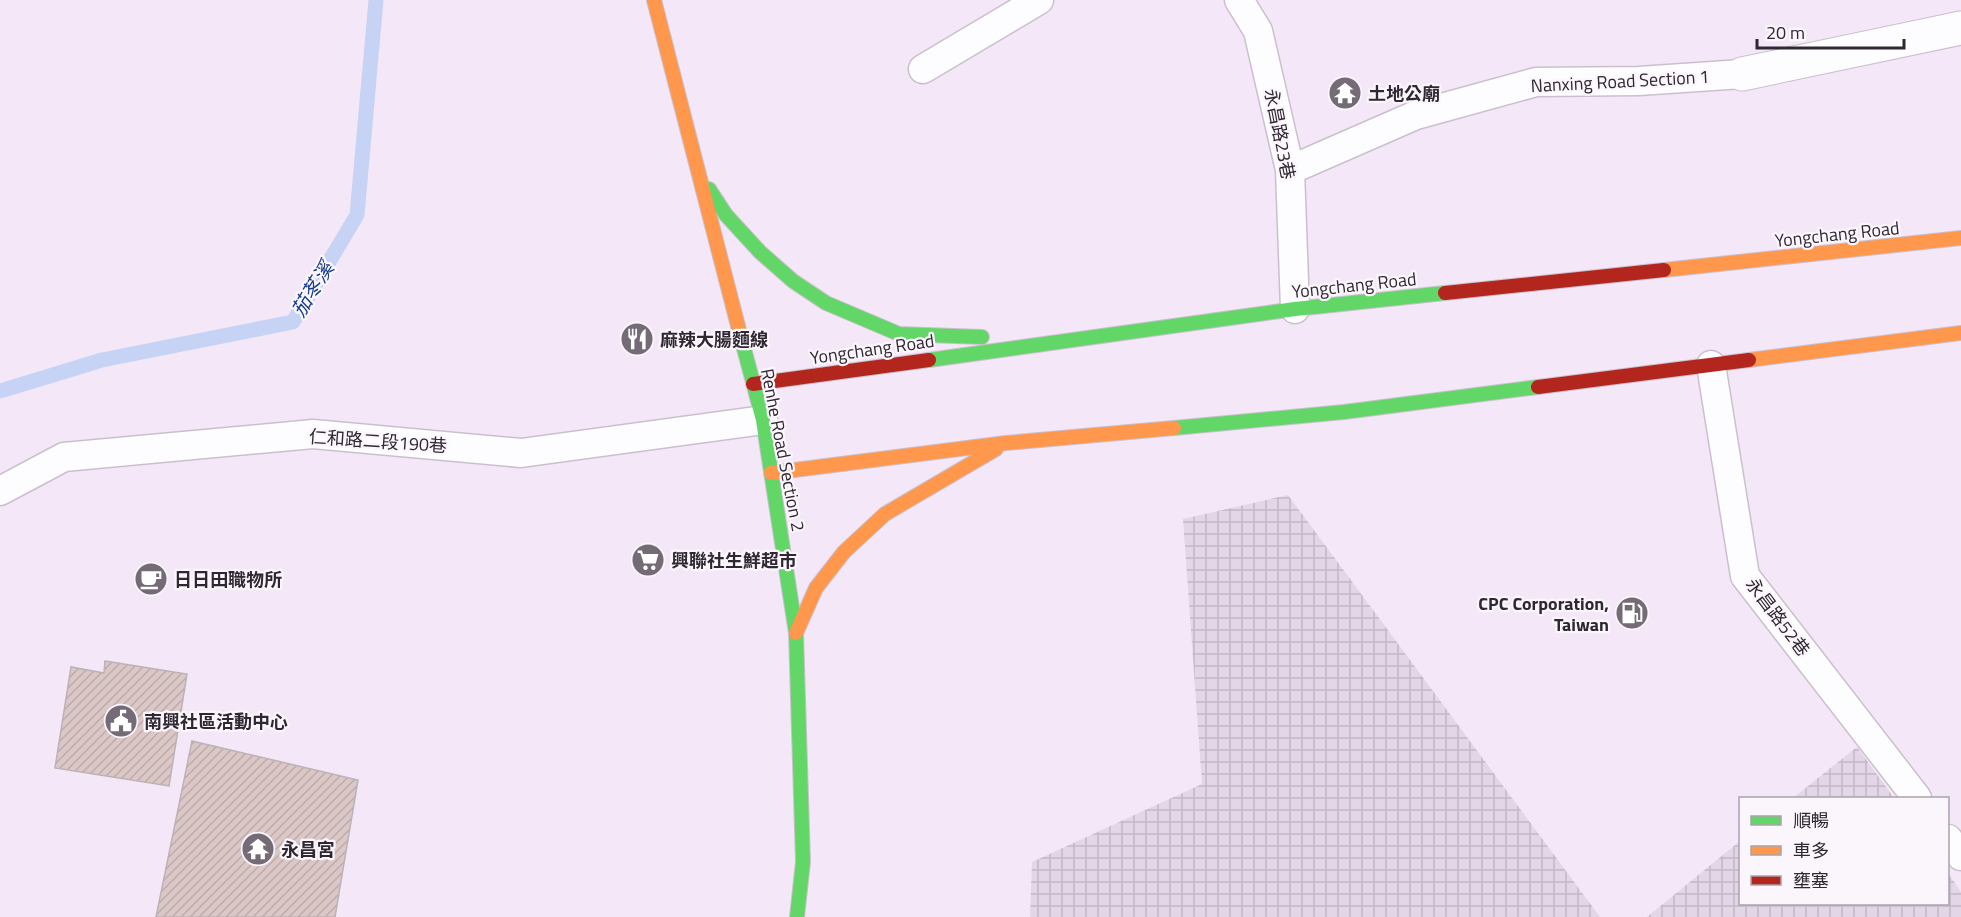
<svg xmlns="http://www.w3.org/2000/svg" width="1961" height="917" font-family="'Titillium Web','Noto Sans TC',sans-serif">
  <defs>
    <pattern id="industrial-grid" width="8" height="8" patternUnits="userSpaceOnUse" patternTransform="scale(1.5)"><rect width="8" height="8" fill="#e3d6e6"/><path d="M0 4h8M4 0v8" fill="none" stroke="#c3b8c6"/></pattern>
    <pattern id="building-hatch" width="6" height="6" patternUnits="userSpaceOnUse" patternTransform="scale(1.5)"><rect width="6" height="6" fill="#dbc8c6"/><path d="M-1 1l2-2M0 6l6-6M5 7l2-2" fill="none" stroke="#bcacab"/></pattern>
  </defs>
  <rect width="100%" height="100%" fill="#f4e8f8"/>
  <!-- industrial -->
  <path fill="url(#industrial-grid)" d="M1288,495L1600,917H1030L1032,862L1202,784L1183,519Z
    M1857,747L1894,798H1793Z
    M1740,841V904H1948V873L1961,892V917H1647Z"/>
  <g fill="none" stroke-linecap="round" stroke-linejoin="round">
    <!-- stream -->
    <path stroke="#c6d3f4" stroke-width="15" d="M0,391L102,360L293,322L357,215L376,0"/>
  </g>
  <!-- building -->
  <path fill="url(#building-hatch)" stroke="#bcb1b5" stroke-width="1.5" d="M105,661L187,674L169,786L55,768L71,667L104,673Z
    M192,741L358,780L335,917H156Z"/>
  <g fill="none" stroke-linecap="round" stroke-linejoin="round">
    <defs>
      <path id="lane" d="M1239,0L1258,31L1290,170L1295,309
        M923,69L1039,0
        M1290,170L1416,115L1536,82L1639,81L1742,74
        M1711,365L1745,576L1917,798
        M0,491L64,457L313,434L521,453L763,420
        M1948,839L1961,856"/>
      <path id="street" d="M1742,74L1961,28"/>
      <path id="fast" d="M709,189L726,215L760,252L793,281L826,303L899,334L982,337
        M738,326L763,420L796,633L803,862L797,917
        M929,360L1295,309L1445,293
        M1174,428L1344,412L1538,387"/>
      <path id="slow" d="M654,0L738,326
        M1664,270L1961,238
        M1749,360L1961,333
        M771,473L1006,443L1174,428
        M796,633L816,588L844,552L885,514L996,449"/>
      <path id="jam" d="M1445,293L1664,270
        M753,384L929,360
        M1538,387L1749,360"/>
    </defs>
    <!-- lane casing -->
    <use href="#lane" stroke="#cac0cd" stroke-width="31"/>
    <!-- street casing -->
    <use href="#street" stroke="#cac0cd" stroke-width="35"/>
    <!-- fast casing -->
    <use href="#fast" stroke="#cac0cd" stroke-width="16"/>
    <!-- slow casing -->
    <use href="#slow" stroke="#cac0cd" stroke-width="16"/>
    <!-- jam casing -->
    <use href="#jam" stroke="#cac0cd" stroke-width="16"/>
    <!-- lane -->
    <use href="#lane" stroke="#fdfcfe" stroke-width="28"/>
    <!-- street -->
    <use href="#street" stroke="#fdfcfe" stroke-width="33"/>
    <!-- fast -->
    <use href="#fast" stroke="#63d668" stroke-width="14"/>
    <!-- slow -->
    <use href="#slow" stroke="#ff974d" stroke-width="14"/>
    <!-- jam -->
    <use href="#jam" stroke="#b3261e" stroke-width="14"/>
  </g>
  <!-- icons -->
  <defs>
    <symbol id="temple-disc" viewBox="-11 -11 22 22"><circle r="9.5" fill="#746b77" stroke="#fbf6fc"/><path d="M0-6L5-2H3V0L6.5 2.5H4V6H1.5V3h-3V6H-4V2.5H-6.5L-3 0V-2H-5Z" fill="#fff"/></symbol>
    <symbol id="restaurant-disc" viewBox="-11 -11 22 22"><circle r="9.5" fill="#746b77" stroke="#fbf6fc"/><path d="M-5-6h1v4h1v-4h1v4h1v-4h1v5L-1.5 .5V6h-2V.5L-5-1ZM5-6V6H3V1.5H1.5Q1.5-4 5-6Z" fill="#fff"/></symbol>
    <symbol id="supermarket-disc" viewBox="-11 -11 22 22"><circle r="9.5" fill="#746b77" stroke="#fbf6fc"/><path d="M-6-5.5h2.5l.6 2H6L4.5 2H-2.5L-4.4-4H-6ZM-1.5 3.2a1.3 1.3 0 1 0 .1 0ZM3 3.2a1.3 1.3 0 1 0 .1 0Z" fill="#fff"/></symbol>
    <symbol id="cafe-disc" viewBox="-11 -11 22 22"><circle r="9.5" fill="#746b77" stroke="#fbf6fc"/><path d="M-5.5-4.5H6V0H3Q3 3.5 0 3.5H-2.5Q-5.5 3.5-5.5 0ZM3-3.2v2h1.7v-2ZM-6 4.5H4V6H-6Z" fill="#fff"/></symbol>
    <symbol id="fuel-disc" viewBox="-11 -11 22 22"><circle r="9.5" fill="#746b77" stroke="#fbf6fc"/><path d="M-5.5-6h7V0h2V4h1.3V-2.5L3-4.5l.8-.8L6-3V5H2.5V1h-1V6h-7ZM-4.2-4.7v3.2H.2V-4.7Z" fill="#fff"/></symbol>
    <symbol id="civic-disc" viewBox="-11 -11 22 22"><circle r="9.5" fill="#746b77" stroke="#fbf6fc"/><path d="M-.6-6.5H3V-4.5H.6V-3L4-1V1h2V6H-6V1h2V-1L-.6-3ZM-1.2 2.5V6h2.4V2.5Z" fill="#fff"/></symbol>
  </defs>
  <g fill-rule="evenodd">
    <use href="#temple-disc" x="1326" y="74" width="38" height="38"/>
    <use href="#restaurant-disc" x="618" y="320" width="38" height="38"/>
    <use href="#supermarket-disc" x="629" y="541" width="38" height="38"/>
    <use href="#cafe-disc" x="132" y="560" width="38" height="38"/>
    <use href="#fuel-disc" x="1613" y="594" width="38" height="38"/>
    <use href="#civic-disc" x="102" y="702" width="38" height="38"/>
    <use href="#temple-disc" x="239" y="830" width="38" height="38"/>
  </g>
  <g text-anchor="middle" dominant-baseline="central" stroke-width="4.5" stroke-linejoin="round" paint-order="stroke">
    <!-- street labels -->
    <g font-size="18" fill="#2f2731" stroke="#fbf6fc">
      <text transform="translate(1620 81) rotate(-3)">Nanxing Road Section 1</text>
      <text transform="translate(1280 134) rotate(79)">永昌路23巷</text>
      <text transform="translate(1837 234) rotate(-6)">Yongchang Road</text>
      <text transform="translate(1354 285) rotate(-6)">Yongchang Road</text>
      <text transform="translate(872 349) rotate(-8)">Yongchang Road</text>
      <text transform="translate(378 441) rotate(4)">仁和路二段190巷</text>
      <text transform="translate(783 450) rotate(79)">Renhe Road Section 2</text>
      <text transform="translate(1778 617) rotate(53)">永昌路52巷</text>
    </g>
    <!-- poi labels -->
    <g font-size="18" font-weight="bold" fill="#2f2731" stroke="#fbf6fc" text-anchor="start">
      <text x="1368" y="93">土地公廟</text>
      <text x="660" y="339">麻辣大腸麵線</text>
      <text x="671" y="560">興聯社生鮮超市</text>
      <text x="174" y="579">日日田職物所</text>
      <text x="1609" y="603" text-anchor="end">CPC Corporation,<tspan x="1609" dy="21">Taiwan</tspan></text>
      <text x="144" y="721">南興社區活動中心</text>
      <text x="281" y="849">永昌宮</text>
    </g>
    <!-- water labels -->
    <g font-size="20" font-style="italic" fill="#163d89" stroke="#fbf6fc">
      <text transform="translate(312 289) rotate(-58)">茄苳溪</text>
    </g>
  </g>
  <!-- legend -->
  <rect x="1739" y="797" width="210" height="108" fill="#fbf6fc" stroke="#a9a3ab" stroke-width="1.5"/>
  <rect x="1751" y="816" width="30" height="9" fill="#63d668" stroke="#a9a3ab" stroke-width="1.5"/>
  <text x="1793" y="827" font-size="18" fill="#2f2731">順暢</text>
  <rect x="1751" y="846" width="30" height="9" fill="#ff974d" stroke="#a9a3ab" stroke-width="1.5"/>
  <text x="1793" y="857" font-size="18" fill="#2f2731">車多</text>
  <rect x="1751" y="876" width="30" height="9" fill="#b3261e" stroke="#a9a3ab" stroke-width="1.5"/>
  <text x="1793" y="887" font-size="18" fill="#2f2731">壅塞</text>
  <!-- scale -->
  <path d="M1757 39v9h147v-9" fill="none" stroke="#2f2731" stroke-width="3"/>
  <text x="1766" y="39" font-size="18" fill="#2f2731" stroke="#fbf6fc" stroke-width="4.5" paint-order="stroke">20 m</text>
</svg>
